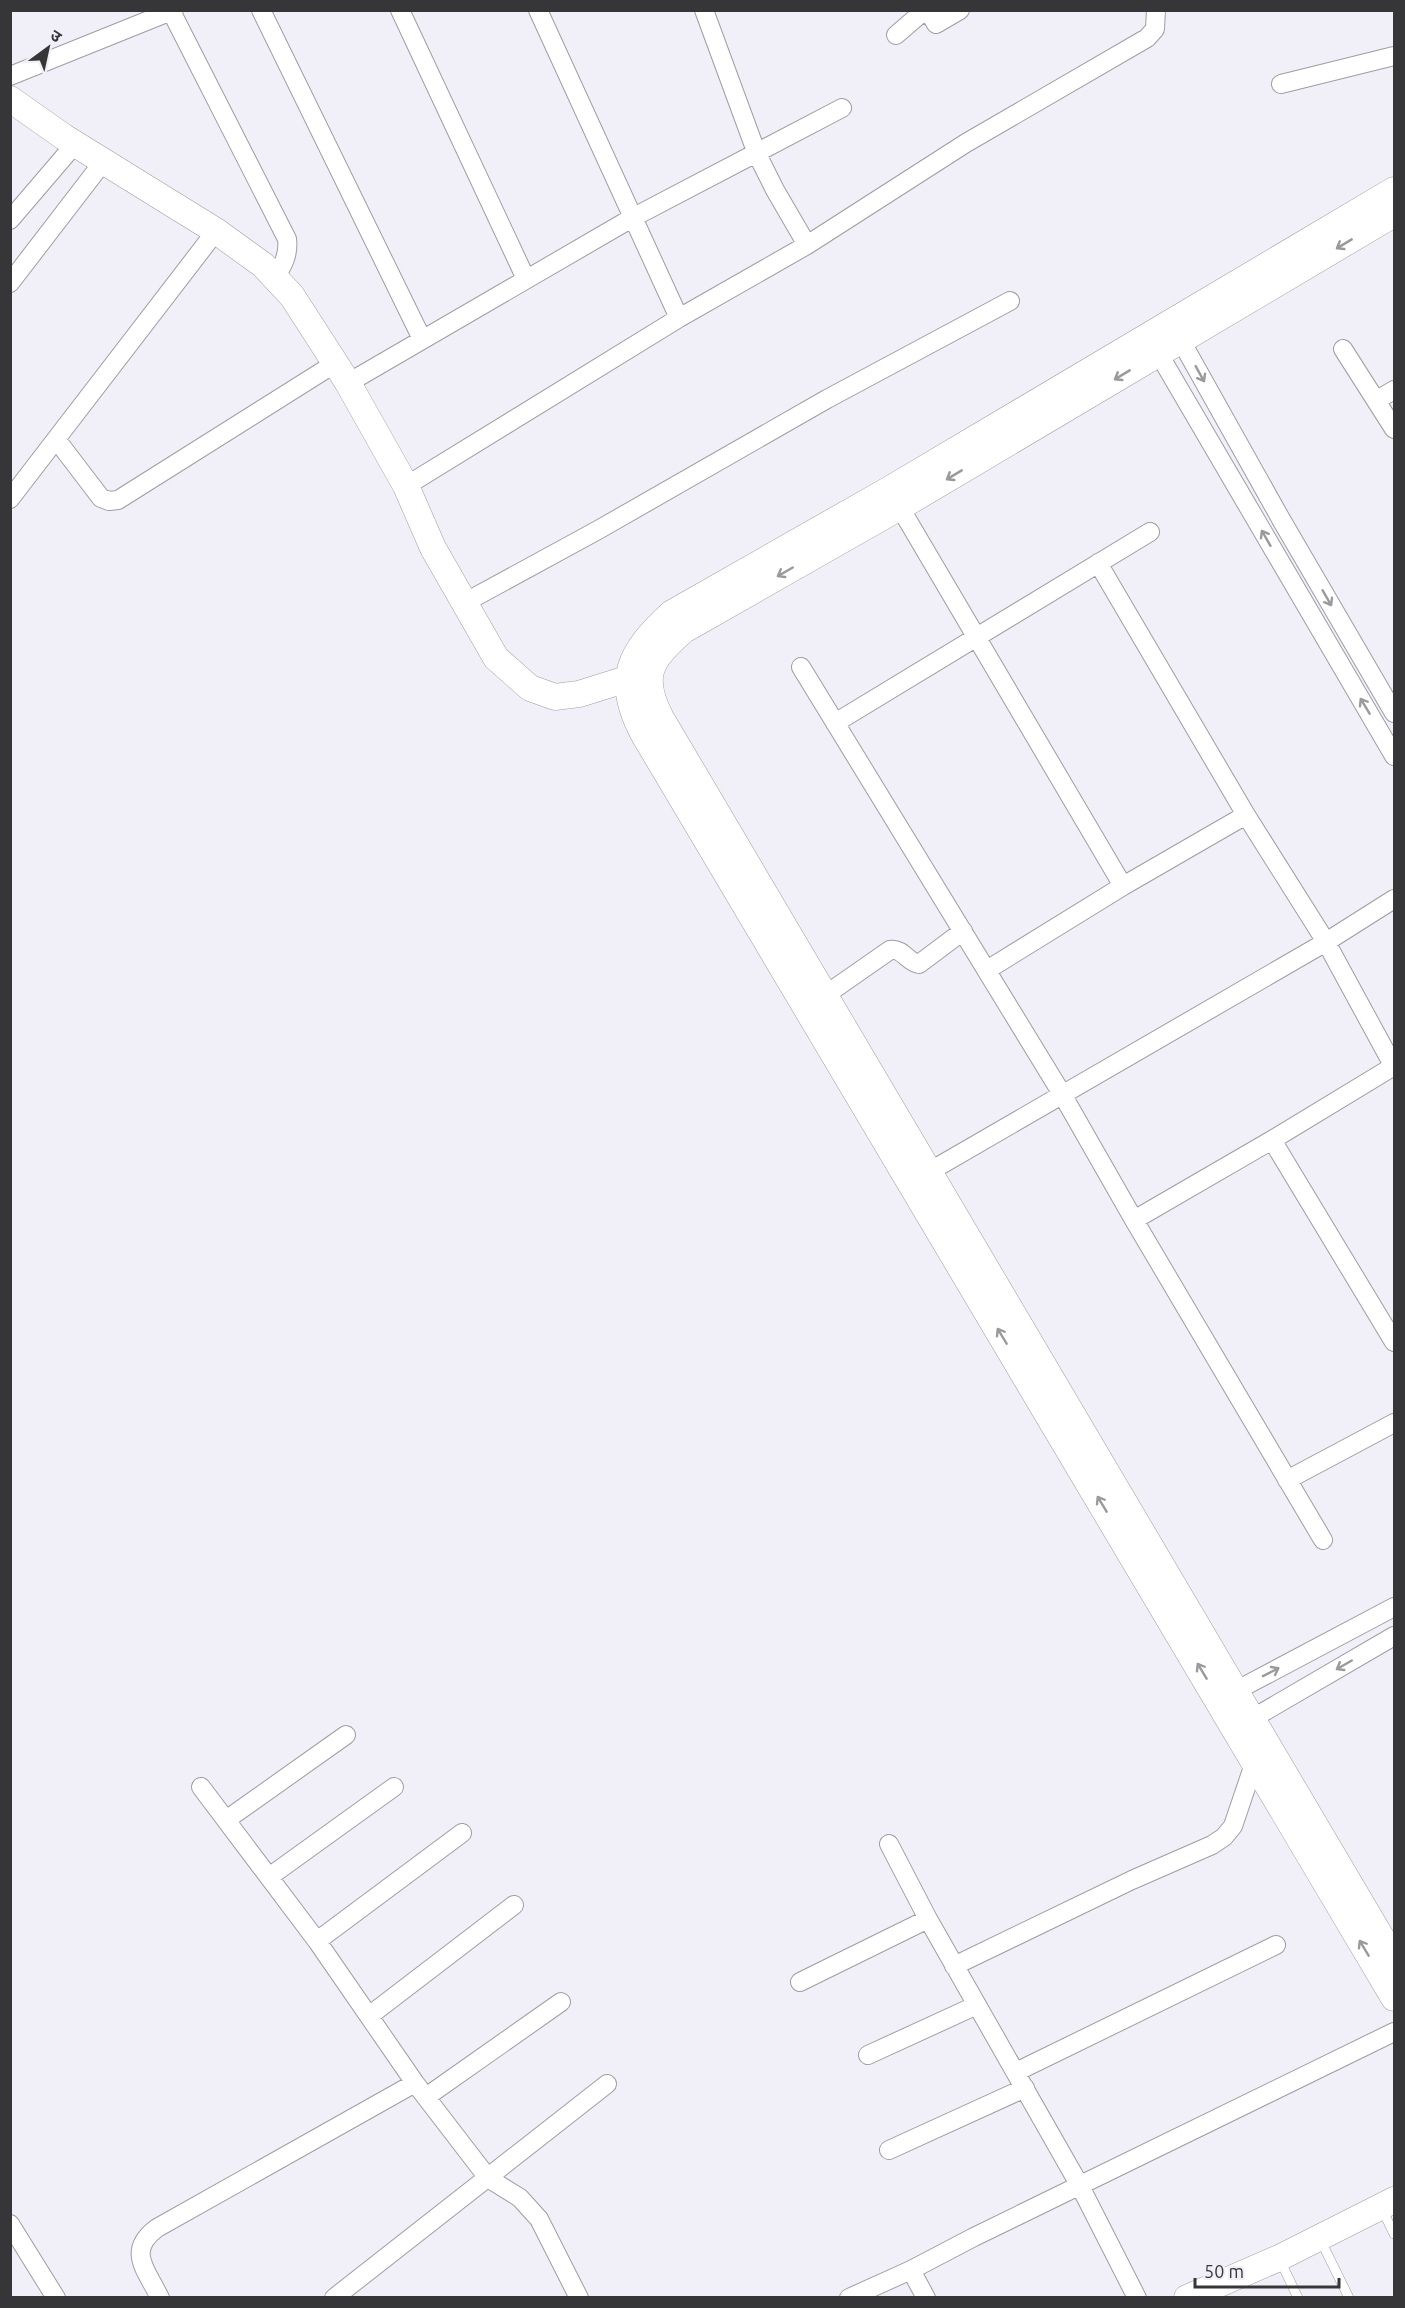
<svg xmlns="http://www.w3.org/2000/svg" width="1405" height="2308" font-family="Ubuntu,'Noto Sans Devanagari',sans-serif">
  <rect width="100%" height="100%" fill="#f1f0f8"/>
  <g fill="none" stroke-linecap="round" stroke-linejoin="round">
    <defs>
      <path id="lane" d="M1382,2209L1394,2234
        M1320,2239L1349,2298
        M1280,2260L1298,2298"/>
      <path id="street" d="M261,10L422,339
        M400,10L526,279
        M538,10L679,318L807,245L966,143L1147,38L1155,29L1156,10
        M704,10L757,154L775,190L807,245
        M928,10L936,24L960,10
        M171,11L287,239C289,255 283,265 275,278
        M896,35L918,16L928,11
        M10,76L174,10
        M1281,84L1394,56
        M10,220L75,144
        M10,283L103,162
        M1175,330L1282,521L1394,713
        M1153,344L1394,756
        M1343,349L1394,429
        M348,383L632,218L842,108
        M1377,400L1394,390
        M56,439L101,498L109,501L118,500L334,364
        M406,486L679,318
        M10,499L216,231
        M895,499L1123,886
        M1098,563L1246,815L1326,942L1394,1067
        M464,603L598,530L827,399L1010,301
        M801,667L1062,1094L1134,1220L1323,1540
        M835,723L1150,532
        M987,970L1123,886L1246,815
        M824,996L890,950C903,948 907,962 919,964L963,931
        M1272,1140L1394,1342
        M920,1177L1326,942L1394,899
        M1134,1220L1272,1140L1394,1066
        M1287,1480L1394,1423
        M1226,1696L1394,1607
        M1243,1724L1394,1636
        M201,1787L317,1941L415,2083L488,2178L520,2198L539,2219L579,2298
        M226,1820L346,1735
        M889,1844L928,1919L1080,2186L1137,2298
        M269,1877L394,1787
        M317,1941L462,1833
        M954,1966L1132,1880L1212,1845L1224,1837L1233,1826L1254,1764L1262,1759
        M800,1982L928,1919
        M369,2016L514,1905
        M868,2055L977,2005
        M1016,2072L1276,1945
        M426,2097L561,2002
        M889,2150L1025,2088
        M10,2224L56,2298
        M911,2270L926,2298
        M160,2298C146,2269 126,2251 157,2228L415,2083
        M334,2298L607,2084
        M849,2298L911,2270L974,2237L1394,2032"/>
      <path id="secondary" d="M10,99L64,137L216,231L263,265L292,296L348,383L406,486L433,548L496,658L530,688L555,697L579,694L627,679L643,681
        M1394,190L890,489L672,613C629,652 614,680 644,735L1394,1998
        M1394,214L900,507L684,630C650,659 639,676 661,718L1394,1959
        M1187,2298L1279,2258L1394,2200"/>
    </defs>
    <!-- lane casing -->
    <use href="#lane" stroke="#9d9da4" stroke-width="10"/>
    <!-- street casing -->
    <use href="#street" stroke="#9d9da4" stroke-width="20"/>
    <!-- secondary casing -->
    <use href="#secondary" stroke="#9d9da4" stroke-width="27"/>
    <!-- lane -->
    <use href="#lane" stroke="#fff" stroke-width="9"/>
    <!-- street -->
    <use href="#street" stroke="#fff" stroke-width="18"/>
    <!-- secondary -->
    <use href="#secondary" stroke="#fff" stroke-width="26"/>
  </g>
  <!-- one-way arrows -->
  <defs><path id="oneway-shaft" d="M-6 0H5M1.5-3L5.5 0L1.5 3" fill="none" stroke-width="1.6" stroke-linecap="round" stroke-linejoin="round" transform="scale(1.5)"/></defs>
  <g stroke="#9a9a9c">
    <use href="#oneway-shaft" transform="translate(1344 244) rotate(149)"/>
    <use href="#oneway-shaft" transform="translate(1200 374) rotate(61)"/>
    <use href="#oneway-shaft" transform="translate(1122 375) rotate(149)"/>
    <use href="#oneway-shaft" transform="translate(954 475) rotate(149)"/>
    <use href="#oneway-shaft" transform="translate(1266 538) rotate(-120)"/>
    <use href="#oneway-shaft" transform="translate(785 572) rotate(150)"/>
    <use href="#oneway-shaft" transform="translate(1327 598) rotate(60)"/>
    <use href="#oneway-shaft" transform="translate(1365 706) rotate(-121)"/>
    <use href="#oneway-shaft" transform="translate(1002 1336) rotate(-121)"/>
    <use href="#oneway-shaft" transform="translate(1102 1504) rotate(-121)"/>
    <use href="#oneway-shaft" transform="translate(1344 1665) rotate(150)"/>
    <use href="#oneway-shaft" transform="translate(1202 1671) rotate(-121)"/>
    <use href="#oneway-shaft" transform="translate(1271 1672) rotate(-27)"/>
    <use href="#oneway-shaft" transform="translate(1364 1948) rotate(-121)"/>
  </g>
  <!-- border -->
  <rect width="1405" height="2308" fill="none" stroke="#363639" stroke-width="24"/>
  <!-- north arrow -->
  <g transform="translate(48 48) rotate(33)" stroke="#f1f0f8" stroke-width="4.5" paint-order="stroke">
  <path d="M0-4.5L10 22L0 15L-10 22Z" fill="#363639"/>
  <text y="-9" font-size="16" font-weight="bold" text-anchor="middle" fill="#363639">उ</text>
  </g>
  <!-- scale -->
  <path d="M1195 2278v9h144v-9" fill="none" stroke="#363639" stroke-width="3"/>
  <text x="1204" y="2278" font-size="18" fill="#363639" stroke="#f1f0f8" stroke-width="4.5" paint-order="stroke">50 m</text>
</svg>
